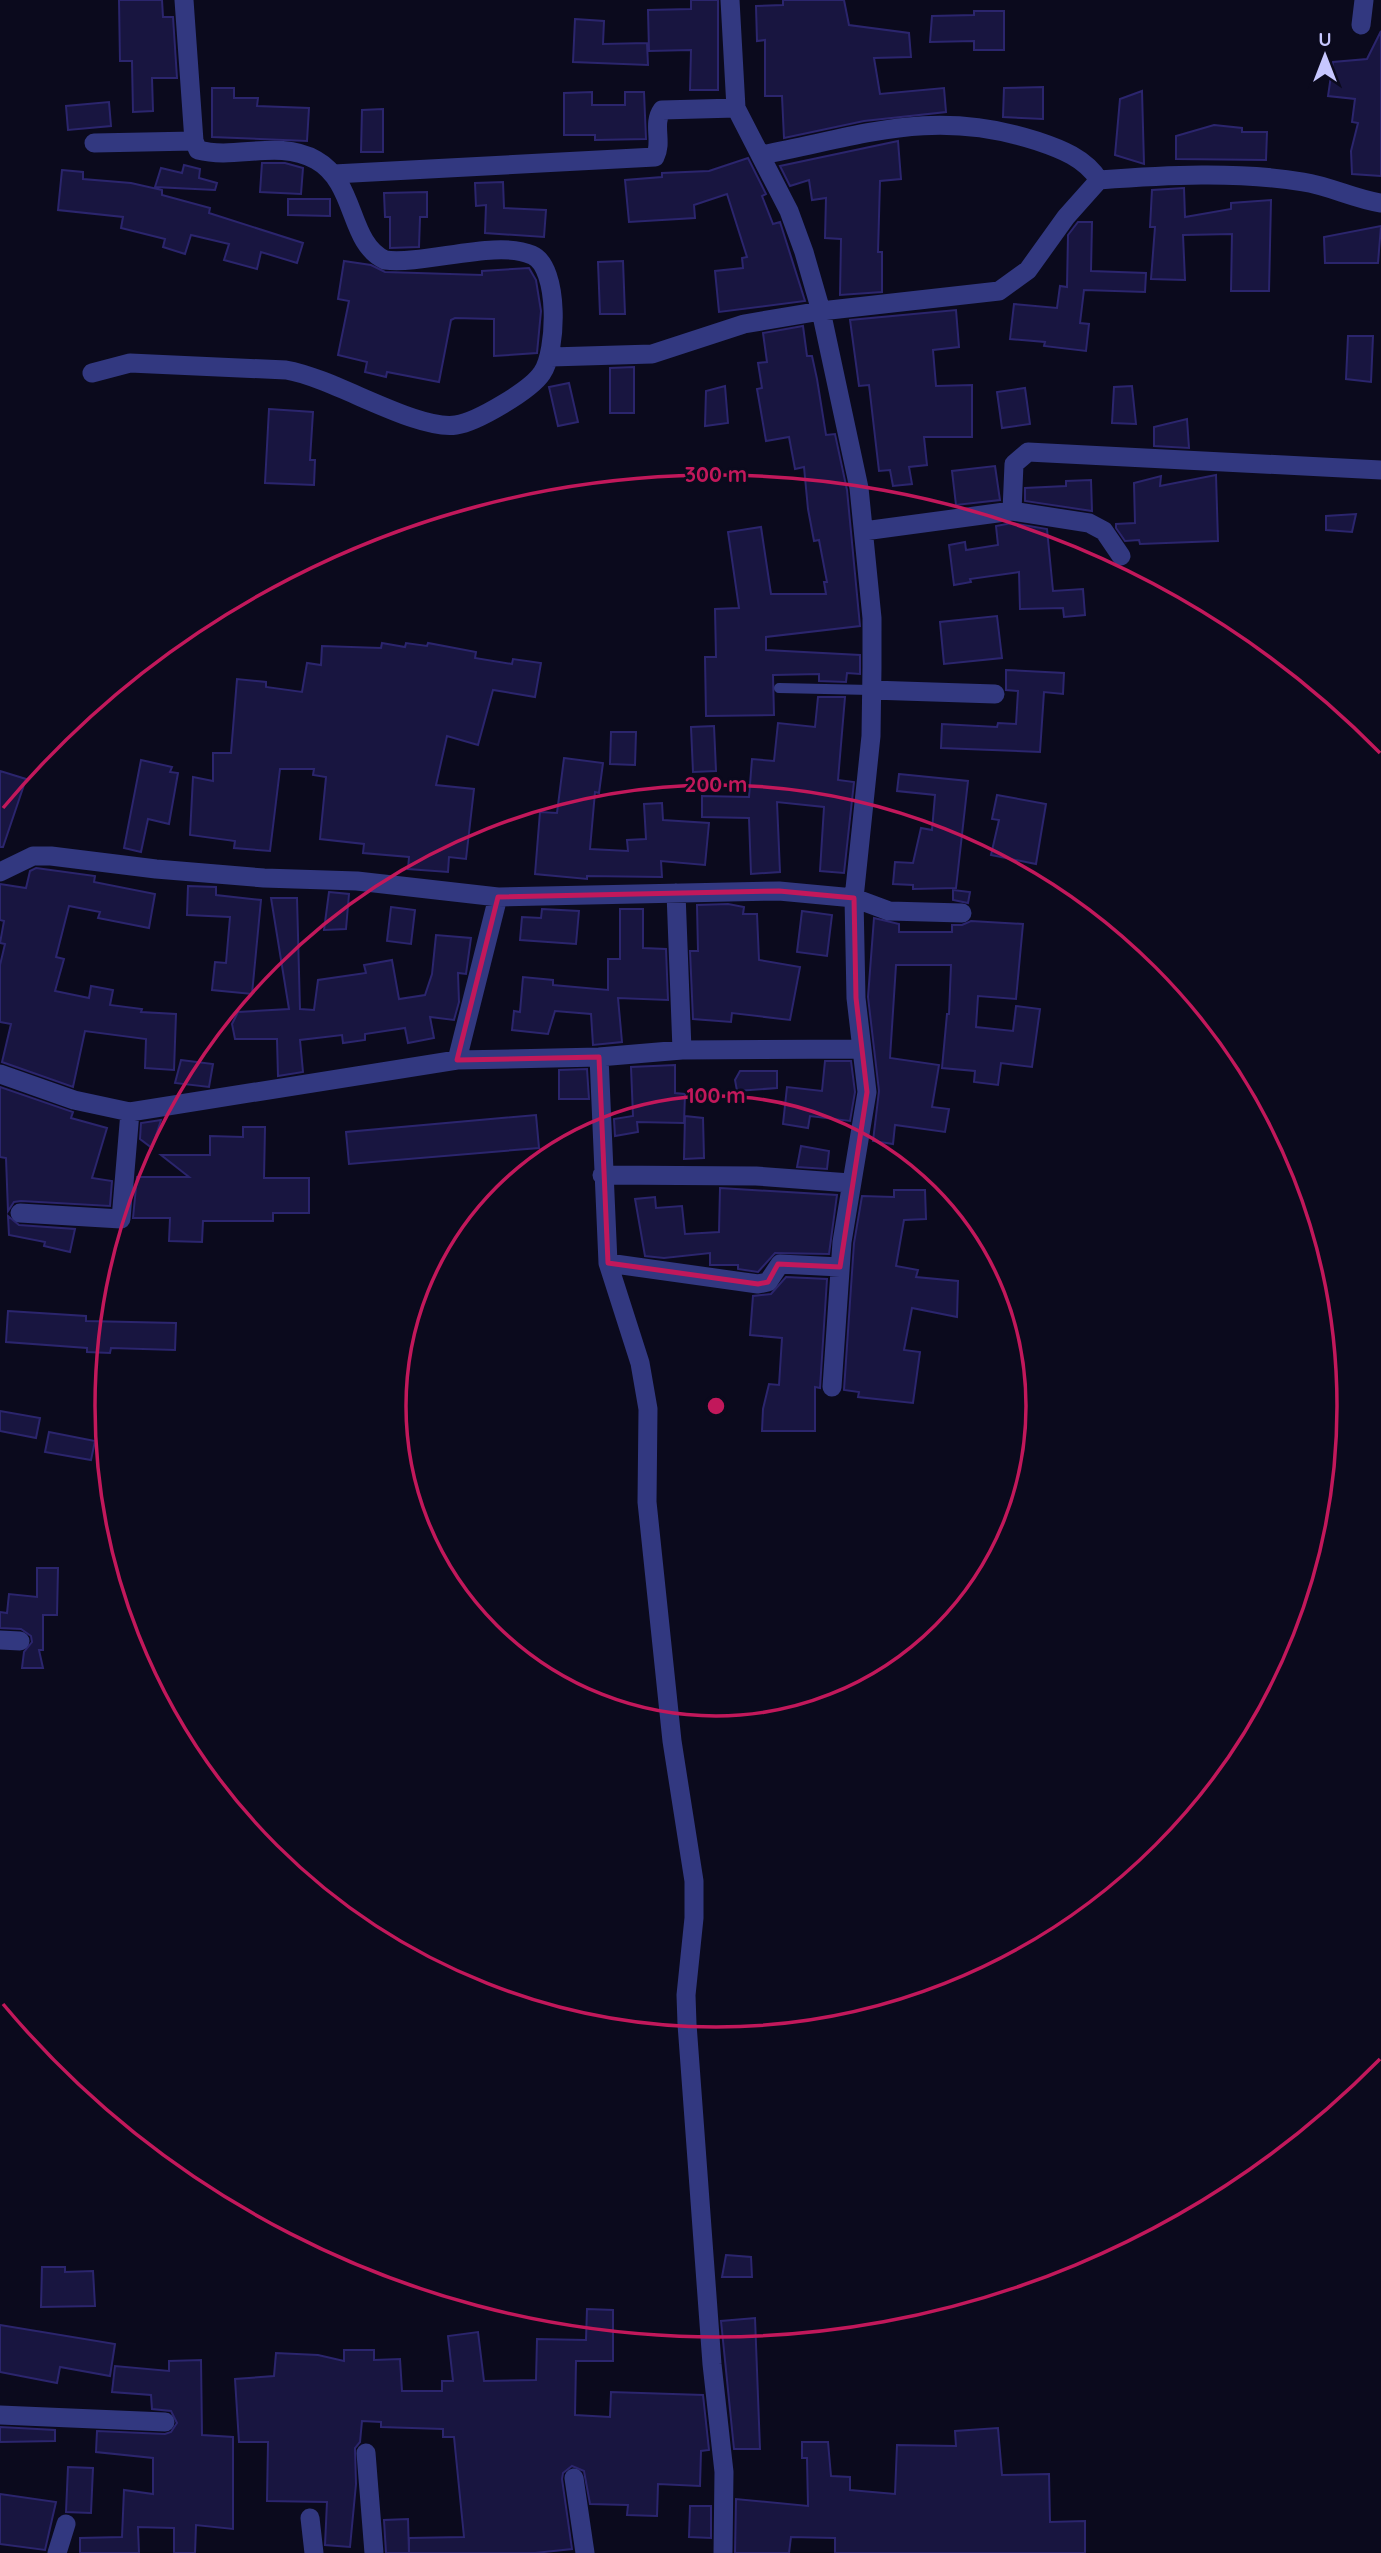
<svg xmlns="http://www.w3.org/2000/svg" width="1381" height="2553" font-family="Quicksand,sans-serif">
  <rect width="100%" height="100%" fill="#0b0a1d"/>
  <!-- building -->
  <path fill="#181540" stroke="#2b256d" stroke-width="2" d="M119,0H162L163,17H173L177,78H152L153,111L133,112L132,61H120Z
    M691,0H718V90H690L691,50L649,51L648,10L691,9Z
    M783,0H844L849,25L909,33L911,57L874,58L880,94L944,88L946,112L864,121L784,138L782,96H765V40L757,41L756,6L783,5Z
    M974,11H1004V50H974V41L930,42L932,16L974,15Z
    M575,19L604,21L603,44L647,43L648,65L573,62Z
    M1381,31V176L1352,174L1351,151L1358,123L1352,122L1355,99L1328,96L1333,62L1367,59Z
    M1043,87V119L1003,117L1004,88Z
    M212,88H234V98H258L257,106L309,108L307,141L212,137Z
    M1142,91L1144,164L1115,155L1120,99Z
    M592,92V105H625V92H644L646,139L595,140V135H564V93Z
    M109,102L111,126L68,130L66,106Z
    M383,109V152H361L362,110Z
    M1214,125L1242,128V132H1267L1266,160L1176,159V136Z
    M898,141L901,179L880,181L878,252H882V292L840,295L841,239L825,238L826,198L812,200L809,180L790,186L780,166Z
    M748,158L766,194L762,196L773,224L780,222L805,301L719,312L715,271L743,268L742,258L747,257L727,194L694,205L695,218L629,222L625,180L662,177V173L709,171Z
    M262,163H285L303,168L301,194L260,192Z
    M184,165L200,169L199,178L217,183L215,190L155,187L161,168L182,173Z
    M62,170L83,172V179L131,183L162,190V195L210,208L209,213L303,243L297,263L261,252L257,269L224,260L229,244L191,235L185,254L163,247L165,239L121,228L123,217L58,210Z
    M503,182L504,208L546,210L544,237L485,233L486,205L476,206L475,183Z
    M1184,188L1185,217L1231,209V203L1271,200L1269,291H1231L1232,234L1183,235L1185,280L1151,279L1155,227H1150L1152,190Z
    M427,192V217H420L419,247L390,248V217H385L384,193Z
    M288,199H330V216L288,215Z
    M1078,222H1092L1091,271L1146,273L1145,292L1084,290L1080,323L1089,324L1086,351L1044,346L1045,342L1010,339L1014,304L1057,308L1060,286L1067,287L1068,235Z
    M1381,226L1378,263H1325L1324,237Z
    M344,261L371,265L385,272L482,275V271L529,268L536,280L541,311L537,353L494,356V319L455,318L451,320L439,382L387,372L386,377L365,372L367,362L338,355L349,301L338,299Z
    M623,261L625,314H600L598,262Z
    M956,310L959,347L933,350L936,386L972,385V437H924L927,465L909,467L912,484L893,486L890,470L879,471L869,385L859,386L850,320Z
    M803,326L807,356H812L817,379L826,435L835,434L847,490L860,626L766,637V650L860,655V674L847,673L846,682L819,681V674L773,675L774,715L706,716L705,657H716L715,609L739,608L728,532L761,527L771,594H826L824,582H827L819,540L814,541L808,509L804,467L795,469L789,437L766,441L757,389L762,388L758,363L767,362L763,333Z
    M1348,336H1373L1371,382L1346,379Z
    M634,367V413H610V368Z
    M569,383L578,422L558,426L549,387Z
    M725,386L728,423L705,426L706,391Z
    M1132,386L1136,424L1112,423L1114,387Z
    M1025,388L1030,424L1002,428L997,392Z
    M269,409L313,412L310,460H315L314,485L265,483Z
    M1187,419L1189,448L1154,446V427Z
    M995,466L1000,500L956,505L952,471Z
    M1216,475L1218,541L1140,544L1139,540L1125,541L1116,528V524L1135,523L1134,483L1161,476L1160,486Z
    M1091,480L1092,511L1025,501V488L1066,486V481Z
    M1356,514L1352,532L1326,530V516Z
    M1012,523L1047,529L1053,591L1083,589L1085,615L1064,617L1063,608L1020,609L1019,572L970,579L971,582L954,585L949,545L965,542L966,550L998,545L996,526Z
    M997,616L1002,658L944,664L940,622Z
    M382,643L405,647L406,643L427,646L428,643L476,652L475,658L512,664L513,659L541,663L535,697L493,690L478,745L447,736L436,785L474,789L466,859L449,857L448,872L408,869L409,857L363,853L364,844L320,839L326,777L313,775L314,769H280L270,851L234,848L235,841L190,835L193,777L213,781V753H231L237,679L266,682V687L302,692L307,663L321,665L322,646L381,648Z
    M1006,670L1064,673L1063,694L1044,692L1040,752L941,748L942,724L997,727L998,723L1016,724L1018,691L1006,690Z
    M818,697H845L838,780L854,782L844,873L820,871L824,807L777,802L780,872L751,874L749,818L702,817V796L749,797L752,759L774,761L778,723L815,727Z
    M714,726L716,771L693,772L691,727Z
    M611,732H636L635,765L610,764Z
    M564,758L603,763L599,793L595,792L590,849L628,851L627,840L646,839L644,804L662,803L663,820L709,823L705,865L661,861L662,877L587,876V879L535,874L540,812L557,813Z
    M141,760L172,767L170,772L178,773L169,824L148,819L141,852L124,848Z
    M0,771L26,779L3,847H0Z
    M899,774L968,781L956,888L913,889V885L893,884L895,862L913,863L921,828L932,830L935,795L897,791Z
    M997,795L1046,804L1036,864L991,855L999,820L992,819Z
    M36,868L95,876L94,882L155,894L149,928L98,918L100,912L69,906L56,957L64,959L55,991L89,998L91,986L113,990L110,1005L142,1009L141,1012L176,1014L174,1070L145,1068L146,1039L85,1031L73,1087L2,1062L11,1024L0,1022V965L5,944L0,943L4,921L0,920V884L26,888L30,871Z
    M188,886L216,887V895L261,900L252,994L212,990L215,962L226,963L230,917L187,915Z
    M953,890L970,892L968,903L953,900Z
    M329,892L349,894L346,929L324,930Z
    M271,898H297L300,1009L314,1010L318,980L366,973L364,965L392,960L399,999L425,995L432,974L436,935L471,938L466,974L458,973L459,1002L454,1020L430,1017L434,1038L408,1043L405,1028L365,1034V1040L343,1043L342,1035L300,1040L303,1072L278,1076L277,1039H235L232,1024L238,1012L289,1009Z
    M728,904L744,907L743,914H757L759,960L800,967L790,1020L732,1013L731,1022L693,1019L690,951H698L697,905Z
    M391,907L415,910L411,944L387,941Z
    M542,909L579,911L576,944L520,940L522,917L541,918Z
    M620,909H643V948L666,949L668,1000L618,998L622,1042L593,1045L591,1014L555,1011L548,1034L512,1030L514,1011L520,1012L523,977L553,980V985L608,990V959H620Z
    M802,911L832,915L827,956L797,952Z
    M874,918L899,924V932H952V925H962L971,921L1023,924L1016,999L978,996L976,1027L1013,1031L1016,1006L1040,1009L1032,1067L1001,1063L998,1085L974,1082L975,1071L942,1068L947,1014H949L951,965H896L890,1058L939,1065L932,1107L949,1109L945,1132L895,1125L893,1144L873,1141L879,1091L868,997Z
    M181,1060L213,1064L209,1087L175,1083Z
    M825,1061H851L855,1092L850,1121L810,1116L808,1128L783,1124L787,1087L822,1091Z
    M675,1065V1093L685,1094L684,1123L637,1122L638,1132L615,1136L614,1119L633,1116L631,1067Z
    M587,1069L589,1099H559V1070Z
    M740,1071H777V1088L737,1091L735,1080Z
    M0,1087L73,1112L71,1118L107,1128L92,1178L112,1181L110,1206L21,1201L14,1202L8,1211L6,1158L0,1157Z
    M536,1115L539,1148L349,1164L346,1132Z
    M685,1116L703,1118L704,1158L684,1159Z
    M161,1120L152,1148L140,1139L141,1123Z
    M243,1127H265L264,1178H309V1213H273V1221H203L202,1242L169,1241L170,1218H133L137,1177H189L161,1155H210V1136L243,1137Z
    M801,1146L829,1151L827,1169L797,1167Z
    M720,1188L837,1195L829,1254L775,1253L758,1272L738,1269V1265H710V1253L664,1258L645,1256L635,1199L655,1197L656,1208L682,1206L685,1234L719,1232Z
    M894,1190H925L926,1219L904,1220L896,1266L918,1270L916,1277L958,1281L957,1317L912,1308L904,1350L920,1352L913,1403L858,1397L859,1392L844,1390L854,1243L862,1196L894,1197Z
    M8,1216L19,1225L75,1229L70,1252L44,1246L45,1242L9,1235Z
    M786,1277L827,1279L820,1388L815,1387V1431H762L763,1409L769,1384L779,1385L782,1338L750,1335L753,1296L771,1294Z
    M8,1311L86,1316V1321L176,1323L175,1350L111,1348L110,1353L87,1352V1348L6,1342Z
    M0,1411L40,1418L36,1438L0,1431Z
    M49,1432L95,1441L91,1460L45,1452Z
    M37,1568H58L57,1615H43V1650H39L43,1668H22L24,1652L32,1642L31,1636L21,1629L0,1628V1612L7,1613L9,1594L37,1597Z
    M726,2255L751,2257L752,2277H722Z
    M42,2267H65V2272L93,2271L95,2306L41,2307Z
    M587,2309L613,2310V2361H576L575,2415L610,2417L611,2392L703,2395L709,2450L701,2451L700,2486L658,2484L657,2516L627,2515L628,2505L590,2504L584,2471L572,2466L563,2473L562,2479L572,2549L535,2553H409V2538L464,2537L454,2437H443V2429L381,2427V2422L362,2421L360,2442L355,2448L356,2484L350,2547L325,2545L327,2502L267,2501L268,2442H239L235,2379L274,2376L276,2353L318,2355L344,2361V2350H374V2360L400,2359L402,2391H442V2381H453L448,2336L478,2332L484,2381L536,2380L537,2339L586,2340Z
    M755,2318L760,2449H734L721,2321Z
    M0,2325L115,2344L110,2376L60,2367L57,2383L0,2372Z
    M201,2360L202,2435L233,2437V2529L196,2525L195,2553H174V2528L138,2527L139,2553H80V2538L122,2537L124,2490L153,2494V2458L96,2452L97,2431L165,2434L171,2432L177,2423L171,2411L152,2409L151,2395L112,2392L115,2366L169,2371V2361Z
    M0,2427L55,2430V2441L0,2442Z
    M998,2428L1002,2475L1049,2474L1050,2522L1085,2521V2553H835V2538L791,2537L789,2553H735L736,2499L808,2506L807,2458H802V2442H828L831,2476L850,2477V2490L895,2494L897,2445L956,2446L955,2431Z
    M68,2467L93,2468L91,2513L66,2512Z
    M0,2494L56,2502L45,2550L0,2544Z
    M690,2506H711V2538L689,2537Z
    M408,2519L409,2553H386L384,2520Z"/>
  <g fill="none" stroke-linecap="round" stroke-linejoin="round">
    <!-- service -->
    <path stroke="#323880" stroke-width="10" d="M779,688L871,690"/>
    <!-- minor -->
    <path stroke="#323880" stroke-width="19" d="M1361,25L1364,0
      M94,143L194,141
      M761,155C863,136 932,107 1037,141C1061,149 1085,158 1099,180C1165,175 1238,171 1303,182C1330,186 1354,199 1381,203
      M334,174L655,157C663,142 652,124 662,110L736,108
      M551,357L652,354L744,324L821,311L999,291L1028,270L1066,217L1099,180
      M92,373L130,363L286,370C334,378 416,431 456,425C477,422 531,390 542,373C557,352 560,267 532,255C497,239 425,265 385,260C348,243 357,183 316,160C278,139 237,160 198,150L194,141L184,0
      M1012,511L1089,523L1104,531L1121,556
      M864,531L1012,511L1014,464L1028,452L1381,470
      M871,690L995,694
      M0,872L33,856H51L156,869L264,878L357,881L498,897L779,891L854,898L871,736L872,667V618L859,488L821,311L804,252L789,211L736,108L730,0
      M676,893L682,1050
      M599,1057L608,1263L640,1363L648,1409L647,1502L672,1741L694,1881V1918L686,1995L687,2024L712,2364L724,2472L723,2553
      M457,1060L498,897
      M0,1074L74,1100L130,1112L457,1060L599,1057L682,1050L862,1049
      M602,1175L756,1176L850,1183
      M20,1213L121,1219L130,1112
      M608,1263L758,1284L768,1282L780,1264L840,1267
      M832,1387L842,1242L867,1092L856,998L854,898L889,911L962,913
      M0,1640L20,1641
      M0,2415L165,2422
      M366,2453L374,2553
      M574,2478L585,2553
      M310,2518L314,2553
      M57,2553L66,2524"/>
  </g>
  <!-- marked area -->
  <path fill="none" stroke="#c2185b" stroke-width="5" stroke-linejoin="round" d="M779,891L854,898L856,998L867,1092L840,1267L778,1264L768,1282L758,1284L608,1263L599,1057L457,1060L498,897Z"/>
  <!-- distance rings -->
  <g fill="none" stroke="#c2185b" stroke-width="3.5">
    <circle cx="716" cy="1406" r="310"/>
    <circle cx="716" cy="1406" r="621"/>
    <path d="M1380 2059A931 931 0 0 1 3 2004M3 808A931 931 0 0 1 1380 753"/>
  </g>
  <circle cx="716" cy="1406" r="10" fill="#c2185b" stroke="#0b0a1d" stroke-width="3.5"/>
  <g font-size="21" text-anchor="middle" font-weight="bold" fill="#c2185b" stroke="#0b0a1d" stroke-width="5" stroke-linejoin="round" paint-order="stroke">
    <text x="716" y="482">300 m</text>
    <text x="716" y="792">200 m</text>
    <text x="716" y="1103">100 m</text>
  </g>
  <!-- north arrow -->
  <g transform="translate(1325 56)" stroke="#0b0a1d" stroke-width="5" paint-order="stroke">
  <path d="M0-5L12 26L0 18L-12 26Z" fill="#c7c7ff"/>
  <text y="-10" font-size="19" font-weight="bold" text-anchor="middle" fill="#c7c7ff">U</text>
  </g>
</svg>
